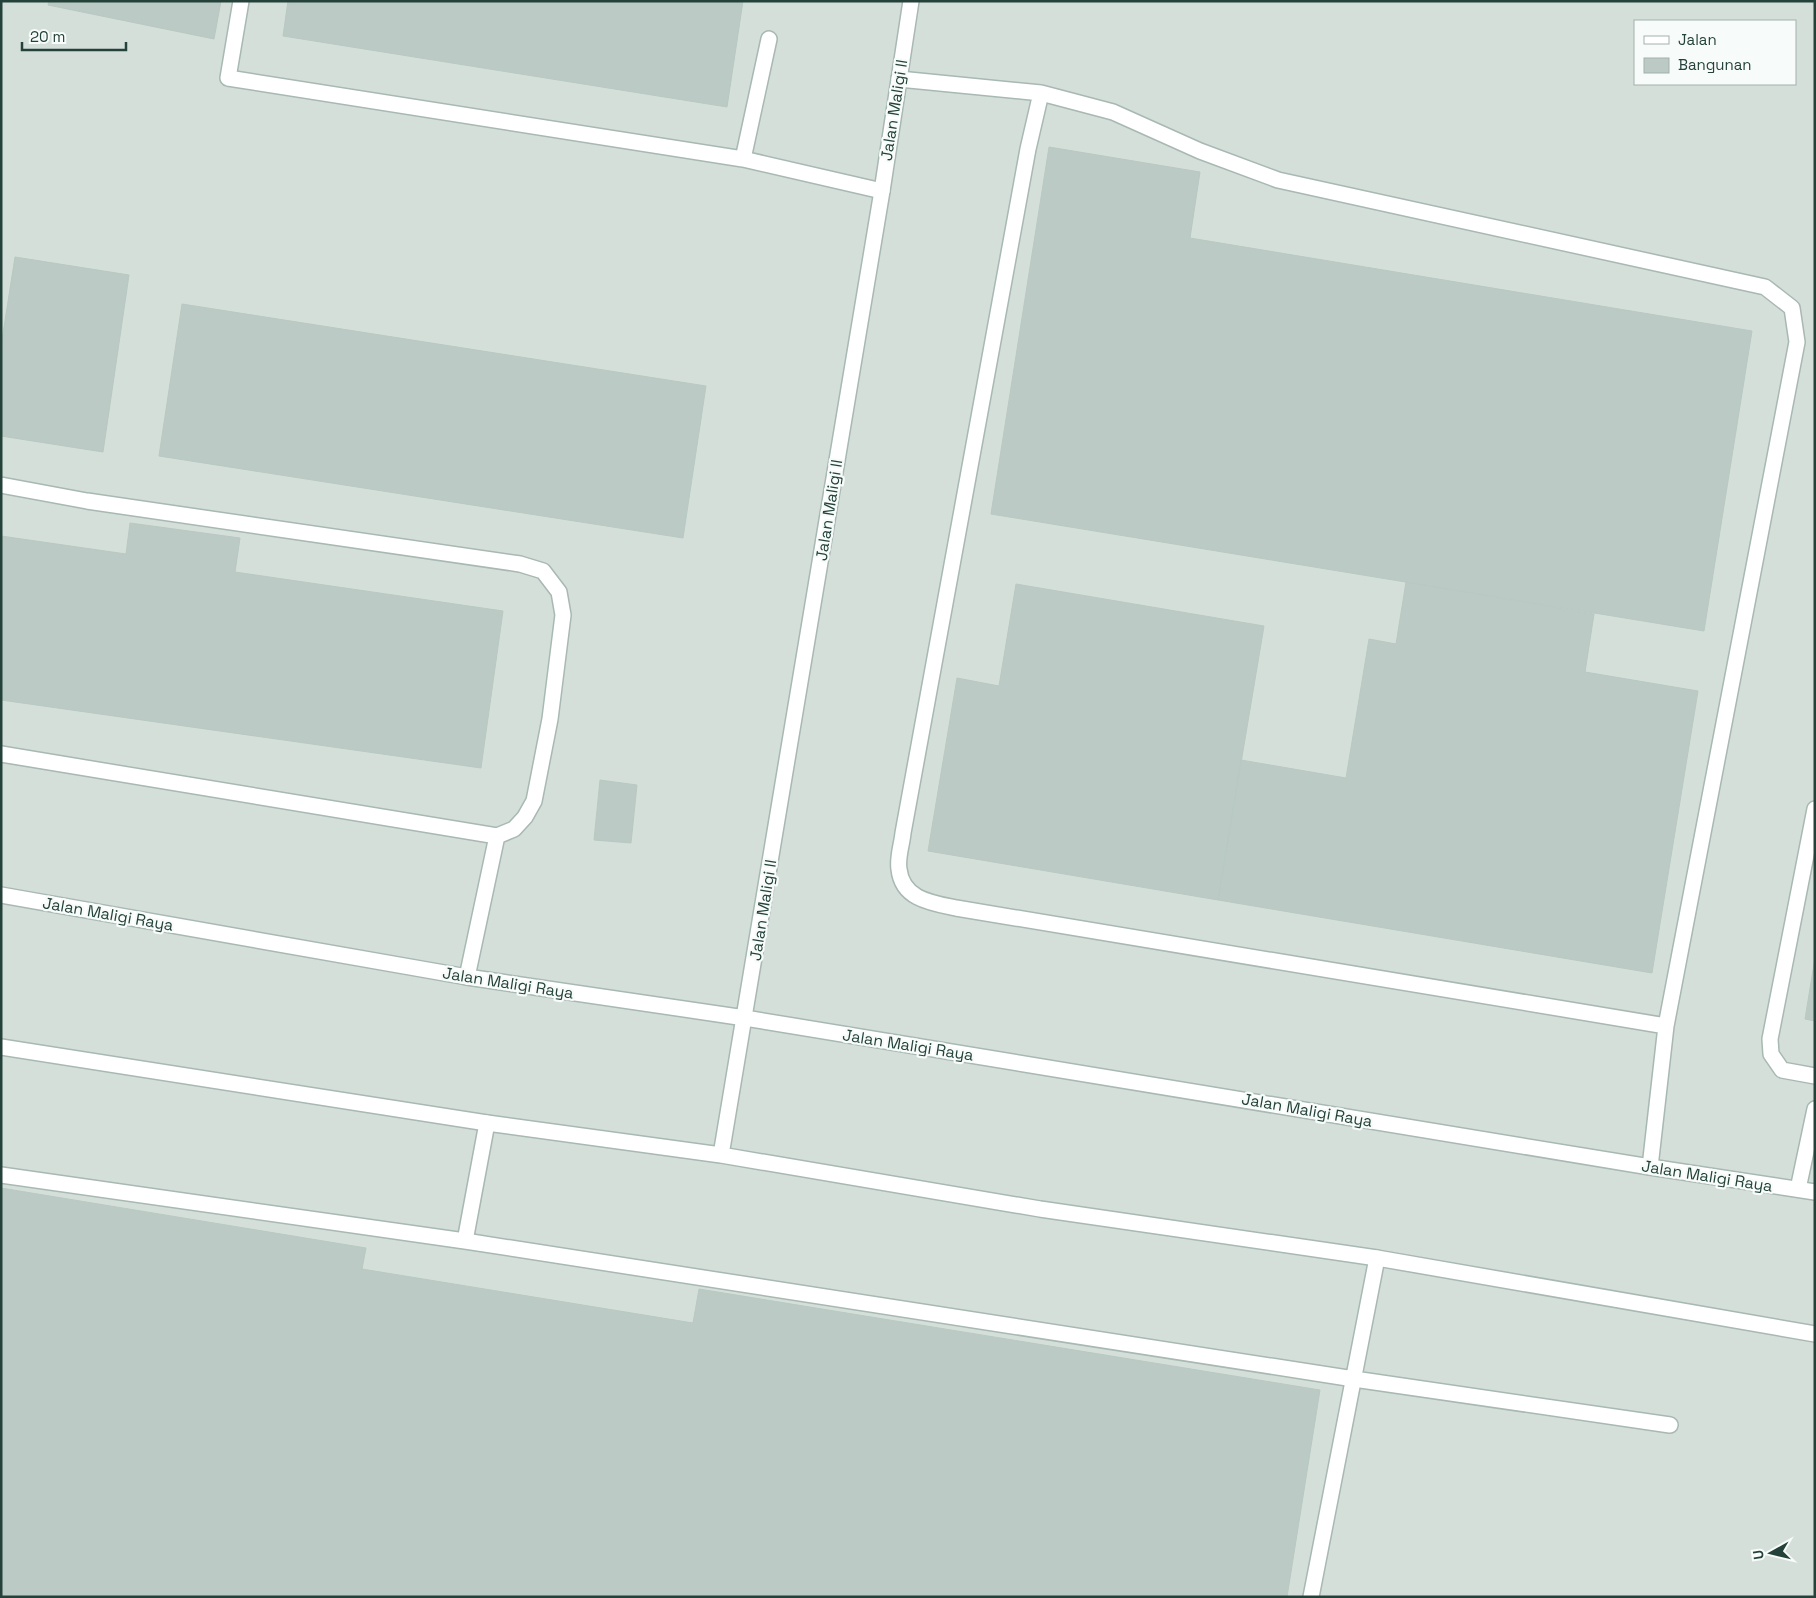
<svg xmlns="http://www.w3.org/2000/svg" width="1816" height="1598" font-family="'Space Grotesk',sans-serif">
  <rect width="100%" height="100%" fill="#e6efeb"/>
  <!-- built -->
  <path fill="#d4dfda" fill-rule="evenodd" d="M1,1H1815V1597H1ZM1635,21H1795V84H1635Z"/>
  <!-- building -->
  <path fill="#bbcac4" stroke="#b8c9c2" d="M49,1H221L214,39L48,5Z
    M288,1H743L727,107L283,36Z
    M1049,147L1200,172L1190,238L1752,331L1704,631L991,514Z
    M15,257L129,275L103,452L1,436V346Z
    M182,304L706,386L683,538L159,456Z
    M130,523L240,538L235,572L503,611L481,768L1,700V536L126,554Z
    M1406,582L1594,614L1585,672L1698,691L1652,973L1218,900L1241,760L1346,778L1369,639L1396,644Z
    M1016,584L1264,626L1218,900L928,851L957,678L999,686Z
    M600,780L637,785L631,843L594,840Z
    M1815,958V1021L1805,1019Z
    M1,1188L366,1248L362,1269L693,1323L699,1289L1320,1390L1287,1597H1Z"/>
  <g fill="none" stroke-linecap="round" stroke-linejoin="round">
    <defs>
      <path id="lane" d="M241,1L228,78L743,159L882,191
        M899,79L1041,93L1028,149L903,833C902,844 897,858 899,869C902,899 931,903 956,908L1666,1026
        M1041,93L1113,112L1200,151L1278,180L1765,287L1792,308L1797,342L1666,1026L1650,1167
        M743,159L769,39
        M1,485L87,501L520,564L543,571L559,592L563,615L550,719L534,801L525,817L514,829L497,836L1,754
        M1815,809L1770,1039L1771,1054L1782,1070L1815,1076
        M467,977L497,836
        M1,1175L465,1241L1354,1379L1670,1425
        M1798,1189L1815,1109
        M465,1241L487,1123
        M1311,1597L1377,1258"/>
      <path id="street" d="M1,895L467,977L745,1018L1650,1167L1815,1192
        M1,1047L487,1123L721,1155L1040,1209L1377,1258L1815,1334
        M721,1155L882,191L911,1"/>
    </defs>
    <!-- lane casing -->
    <use href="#lane" stroke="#a8b8b2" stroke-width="18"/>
    <!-- street casing -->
    <use href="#street" stroke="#a8b8b2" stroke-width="18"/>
    <!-- lane -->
    <use href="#lane" stroke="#fff" stroke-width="15"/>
    <!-- street -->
    <use href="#street" stroke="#fff" stroke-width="15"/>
  </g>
  <g text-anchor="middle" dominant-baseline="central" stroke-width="4.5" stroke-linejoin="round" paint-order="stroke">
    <!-- street labels -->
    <g font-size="16" fill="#24423a" stroke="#f7fbf9">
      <text transform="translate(894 110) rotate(-81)">Jalan Maligi II</text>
      <text transform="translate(829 510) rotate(-81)">Jalan Maligi II</text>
      <text transform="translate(763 910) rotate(-81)">Jalan Maligi II</text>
      <text transform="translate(108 914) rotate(10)">Jalan Maligi Raya</text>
      <text transform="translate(508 983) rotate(9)">Jalan Maligi Raya</text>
      <text transform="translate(908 1045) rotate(9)">Jalan Maligi Raya</text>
      <text transform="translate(1307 1110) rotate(10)">Jalan Maligi Raya</text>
      <text transform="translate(1707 1176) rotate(9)">Jalan Maligi Raya</text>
    </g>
  </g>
  <!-- border -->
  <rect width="1816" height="1598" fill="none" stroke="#24423a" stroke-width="5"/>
  <!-- legend -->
  <rect x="1634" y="20" width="162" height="65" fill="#f7fbf9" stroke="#a3b1ad"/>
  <rect x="1644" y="36" width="25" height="8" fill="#ffffff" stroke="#a3b1ad"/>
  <text x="1678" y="45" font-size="15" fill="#24423a">Jalan</text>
  <rect x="1644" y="58" width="25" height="15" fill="#bbcac4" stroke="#a3b1ad"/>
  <text x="1678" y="70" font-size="15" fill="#24423a">Bangunan</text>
  <!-- north arrow -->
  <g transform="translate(1771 1553) rotate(262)" stroke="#f7fbf9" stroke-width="4" paint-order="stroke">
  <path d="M0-4L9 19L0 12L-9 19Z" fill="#24423a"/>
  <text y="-8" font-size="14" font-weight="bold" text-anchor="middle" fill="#24423a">U</text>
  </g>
  <!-- scale -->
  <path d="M22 42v8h104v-8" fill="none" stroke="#24423a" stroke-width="2.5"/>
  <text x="30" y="42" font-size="15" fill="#24423a" stroke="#f7fbf9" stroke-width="4" paint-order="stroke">20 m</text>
</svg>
